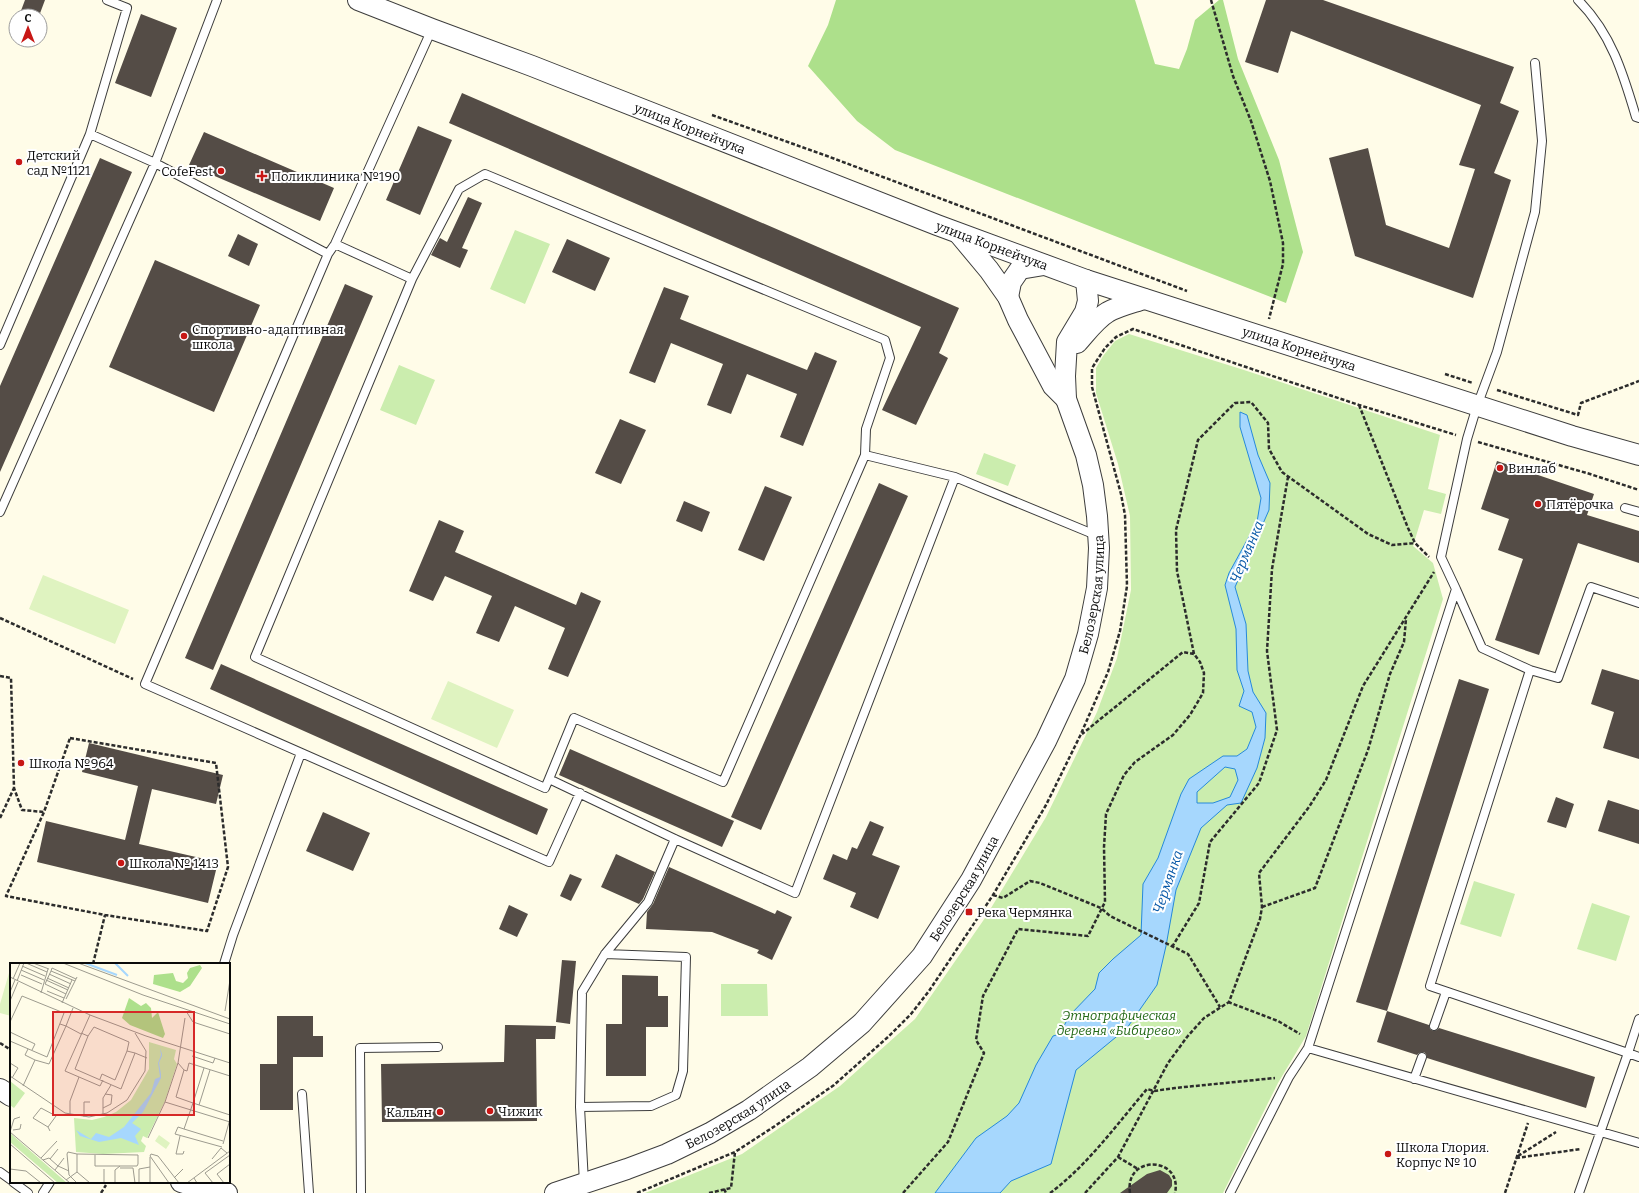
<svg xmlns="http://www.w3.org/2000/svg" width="1639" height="1193" font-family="Bitter,serif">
  <rect width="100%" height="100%" fill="#fffce8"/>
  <!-- green -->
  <path fill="#cbedae" d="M515,230L550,244L525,304L490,289Z
    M1129,334L1244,370L1440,435L1428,489L1446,494L1441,514L1424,510L1413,546L1433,563L1443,599L1306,1036L1278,1083L1223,1193H645L742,1154L840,1086L915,1019L985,918L1046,817L1097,712L1117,658L1131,590L1130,516L1118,464L1096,393V368L1103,356L1115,341Z
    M399,365L435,380L416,425L380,410Z
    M984,453L1016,465L1008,486L976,474Z
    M1474,881L1515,894L1501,937L1460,924Z
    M1592,903L1630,916L1616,961L1577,949Z
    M721,984H767L768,1016H721Z"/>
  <!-- forest -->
  <path fill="#ade08b" d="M836,0H1135L1155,64L1179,69L1187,49L1195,20L1219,0H1223L1238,59L1279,160L1303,252L1286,303L895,150L857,121L808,66L828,25Z"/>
  <!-- pitch -->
  <path fill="#dff3c0" d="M43,575L129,610L115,644L29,609Z
    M448,681L514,710L497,748L431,719Z
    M9,973L11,974V1016L0,1013V1004Z"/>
  <!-- water -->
  <path fill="#a6d7fd" stroke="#2689db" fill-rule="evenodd" d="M1240,412L1247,415L1258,455L1270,483L1269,510L1235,587L1246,624L1248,671L1253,692L1266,713L1265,738L1257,768L1241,803L1227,805L1201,828L1176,890L1166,946L1157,985L1127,1028L1076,1070L1051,1164L1011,1181L1000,1193H935L976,1138L1007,1116L1019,1103L1036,1065L1053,1036L1060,1034L1069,1016L1095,989L1099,973L1113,959L1141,935L1143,884L1158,858L1181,794L1189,779L1223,756H1237L1247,749L1256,727L1252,712L1239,706L1244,691L1237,670L1236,629L1225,585L1229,573L1257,522L1261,498L1240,427ZM1225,767L1235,769L1238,780L1230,797L1213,803H1197V792Z"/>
  <!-- building -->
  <path fill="#544c46" d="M25,0H45L39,16H19Z
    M1266,0H1323L1514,67L1500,103L1519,111L1494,173L1511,180L1473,298L1355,256L1329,158L1368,148L1386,225L1449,248L1475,169L1459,165L1481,105L1291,31L1278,73L1245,62Z
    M141,14L177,28L151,97L115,83Z
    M462,93L959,308L939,353L948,358L916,425L882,410L921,327L449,123Z
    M418,126L452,140L420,215L386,200Z
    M204,132L334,188L320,221L189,165Z
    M100,158L132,172L0,472V386Z
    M468,197L482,203L462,248L468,250L460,268L431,255L440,238L447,242Z
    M238,234L258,244L249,266L228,256Z
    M567,239L610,258L595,291L552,272Z
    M155,260L260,305L214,412L109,367Z
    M345,284L373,296L213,670L185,658Z
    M664,287L689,296L680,319L807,370L815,352L837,361L803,446L780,437L797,394L747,374L731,414L707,405L723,364L671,343L655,383L629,373Z
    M620,419L646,430L621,484L595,473Z
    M1497,461L1594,494L1587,515L1639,531V563L1578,543L1539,655L1495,640L1523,559L1498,550L1509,519L1481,509Z
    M879,483L908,496L761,830L731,817Z
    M765,486L792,497L764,561L738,550Z
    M684,501L710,512L702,532L676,521Z
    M439,520L464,531L455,552L576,605L581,592L601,601L568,677L548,669L565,628L515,606L499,642L476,633L492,596L445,576L433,601L409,591Z
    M221,664L548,809L537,835L210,689Z
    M1602,669L1639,680V759L1603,748L1614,712L1591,704Z
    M1459,679L1489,689L1387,1011L1356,1002Z
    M89,743L223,775L216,804L152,789L139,844L218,862L208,903L37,862L46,821L125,840L138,786L82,772Z
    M570,749L734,821L722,847L559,775Z
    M1556,797L1574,804L1566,828L1547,822Z
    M1608,800L1639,810V844L1598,831Z
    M323,812L370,833L353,871L306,851Z
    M870,821L884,827L872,855L900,866L878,919L850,907L856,893L823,879L833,854L847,860L852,847L857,849Z
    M616,854L655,872L643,899L639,904L601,887Z
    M669,867L775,914L777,910L792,917L772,960L757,953L759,950L712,932L646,929L647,912L653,904Z
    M570,874L582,879L571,901L560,896Z
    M509,905L528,914L517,937L499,929Z
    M562,960L576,961L570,1024L556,1022Z
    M622,975L658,976V996H668V1027H646V1076H606V1024H622Z
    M1387,1011L1429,1025L1430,1029L1433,1031L1437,1030L1439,1028L1595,1077L1586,1108L1427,1058L1426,1054L1424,1052L1419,1053L1417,1055L1377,1042Z
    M277,1016H313V1036H323V1057H293V1110H260V1064H277Z
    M505,1025L556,1026L555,1039H536L537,1121L382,1122L381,1064L504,1062Z
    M1160,1170L1169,1175L1172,1180V1186L1167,1193H1120L1147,1174Z"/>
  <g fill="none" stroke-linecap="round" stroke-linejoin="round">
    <defs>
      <path id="service" d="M217,0L155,163L328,254
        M1578,0C1611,33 1623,73 1636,117L1639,118
        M432,29L335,244L328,254L145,684L549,862L580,793
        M335,244L412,279L255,657L545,788L549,779L675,839L795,893L955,477L1098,536
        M412,279L459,189L485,174L885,340L890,358L866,429L865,455
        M0,345L90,134L127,8L107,0
        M1625,508L1639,512
        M0,512L155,163L90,134
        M1456,589L1482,648L1530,670L1430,986L1628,1053L1579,1193
        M1530,670L1558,678L1591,587L1639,603
        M549,779L574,718L723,782L865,455L955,477
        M224,964L233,935L301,753
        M1639,1019L1628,1053L1639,1057
        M1434,1026L1446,992
        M1308,1048L1639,1143
        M1414,1079L1422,1057
        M302,1094L309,1193
        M580,1107L651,1106L676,1095L683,1071L686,957L605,954
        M0,1172L11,1180
        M13,1182L28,1193
        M584,1183L580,1107L582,992L605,954L648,902L675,839
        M43,1193L50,1182
        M361,1193L360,1048L438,1047
        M1230,1193L1289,1077L1308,1048L1456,589L1441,557L1467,439L1477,406L1497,352L1535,212L1542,141L1535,63"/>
      <g id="tertiary">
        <path id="s1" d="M358,0L432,29L532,66L937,225L1086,280L1572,436L1639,455"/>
        <path d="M959,234L989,270L1008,297L1018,320L1053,386L1066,399"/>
        <path d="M1008,297L1011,282L1020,269L1044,265"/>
        <path d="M1077,343C1086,333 1096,319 1108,312C1119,306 1132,303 1144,299"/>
        <path d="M0,1089L11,1096"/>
        <path d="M181,1182L203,1189L227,1193"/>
        <path id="s2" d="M555,1193L627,1169L667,1154L710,1133L749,1110L810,1067L862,1023L922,956L971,880L1046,741L1075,679L1088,634L1097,588L1099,548L1097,516L1093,485L1086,455L1066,399L1065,376L1067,342L1085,312L1088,301L1086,280"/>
      </g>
    </defs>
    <!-- service casing -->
    <use href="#service" stroke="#3d3d3d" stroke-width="10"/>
    <!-- tertiary casing -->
    <use href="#tertiary" stroke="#3d3d3d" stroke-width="22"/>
    <!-- path -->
    <path stroke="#2c2c2c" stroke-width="2.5" stroke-dasharray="4 2" stroke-linecap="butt" d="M1211,0L1233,76L1251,121L1270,181L1283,243V264L1269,319
      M712,115L827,156L1187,291
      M1445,374L1473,383
      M1497,390L1578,415L1581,403L1639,381
      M1359,405L1408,528L1415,543L1429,557
      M1478,442L1590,474L1639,490
      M0,618L133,679
      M1194,654L1177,571L1176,530L1198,440L1235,403L1251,402L1268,423L1269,449L1282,472L1368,534L1392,545L1415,543
      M0,676L11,678L14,788L22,810L44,812
      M70,738L216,763L228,867L207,931L105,915L6,896L44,812Z
      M0,818L14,788
      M993,895L1003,898L1030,881L1040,883L1101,908L1110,916L1188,954L1220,1007
      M1262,907L1315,888L1368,750L1390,674L1404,642L1406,619
      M1172,947L1199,903L1210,842L1259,783L1277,730L1267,651L1272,569L1288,477
      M93,964L105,915
      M1228,1002L1278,1021L1300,1034
      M0,1043L11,1050
      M1518,1156L1556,1132
      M1118,1157L1138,1169
      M1516,1158L1581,1149
      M724,1189L726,1193
      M101,1193L106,1185
      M637,1193L735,1152L775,1126L834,1085L888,1037L911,1014L929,991L993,895L1046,805L1080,736L1108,672L1120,631L1127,586L1125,515L1121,494L1092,387V368L1105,348L1116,337L1133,329L1359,405L1456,435
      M709,1193L731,1188L735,1152
      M903,1193L948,1142L984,1053L976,1040L983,996L1018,929L1088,936L1105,902L1104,847L1106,814L1124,775L1135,762L1173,735L1190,715L1203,693L1204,673L1200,662L1194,654L1183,652L1082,734
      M1050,1193C1086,1167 1118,1123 1147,1089L1154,1091L1175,1088L1275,1078
      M1085,1193L1118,1157L1168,1063L1187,1037L1204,1018L1229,1002L1260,919L1262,907L1259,873L1309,807L1326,780L1363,686L1434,572
      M1130,1193C1124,1154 1183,1156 1175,1193
      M1505,1193L1528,1123"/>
    <!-- service -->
    <use href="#service" stroke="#fff" stroke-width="8"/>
    <!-- tertiary -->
    <use href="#tertiary" stroke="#fff" stroke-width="20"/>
  </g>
  <!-- markers -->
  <g fill="#c81715" stroke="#fff" stroke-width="1.5">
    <circle cx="19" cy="162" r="4"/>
    <circle cx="221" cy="171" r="4"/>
    <path d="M260 170h4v4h4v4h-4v4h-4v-4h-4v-4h4z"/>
    <circle cx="184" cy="336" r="4"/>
    <circle cx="1500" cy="468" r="4"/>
    <circle cx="1538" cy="504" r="4"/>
    <circle cx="21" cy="763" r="4"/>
    <circle cx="121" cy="863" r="4"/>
    <rect x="965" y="908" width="8" height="8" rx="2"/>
    <circle cx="490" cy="1111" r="4"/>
    <circle cx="440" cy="1112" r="4"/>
    <circle cx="1388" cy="1154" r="4"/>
  </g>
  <g text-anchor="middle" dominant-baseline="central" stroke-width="4" stroke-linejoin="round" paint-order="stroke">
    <!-- street labels -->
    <g font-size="13" fill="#0a0a0a" stroke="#fff">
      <text stroke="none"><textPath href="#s1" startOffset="356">улица Корнейчука</textPath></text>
      <text stroke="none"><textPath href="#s1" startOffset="680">улица Корнейчука</textPath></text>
      <text stroke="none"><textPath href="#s1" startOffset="1004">улица Корнейчука</textPath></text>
      <text stroke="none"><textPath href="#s2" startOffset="848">Белозерская улица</textPath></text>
      <text stroke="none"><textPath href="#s2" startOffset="524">Белозерская улица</textPath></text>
      <text stroke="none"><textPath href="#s2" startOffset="200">Белозерская улица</textPath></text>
    </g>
    <!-- poi labels -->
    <g font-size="13" fill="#0a0a0a" stroke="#fff" text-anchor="start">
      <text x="27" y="155">Детский<tspan x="27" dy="15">сад №1121</tspan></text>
      <text x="213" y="171" text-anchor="end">CofeFest</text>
      <text x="271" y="176">Поликлиника №190</text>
      <text x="192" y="329">Спортивно-адаптивная<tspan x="192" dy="15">школа</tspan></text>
      <text x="1508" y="468">Винлаб</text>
      <text x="1546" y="504">Пятёрочка</text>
      <text x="29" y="763">Школа №964</text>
      <text x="129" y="863">Школа № 1413</text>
      <text x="977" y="912">Река Чермянка</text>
      <text x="498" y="1111">Чижик</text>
      <text x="432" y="1112" text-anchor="end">Кальян</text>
      <text x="1396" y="1147">Школа Глория.<tspan x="1396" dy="15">Корпус № 10</tspan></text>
    </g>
    <!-- park labels -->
    <g font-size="13" font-style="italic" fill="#226815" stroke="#fff">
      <text x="1119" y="1015">Этнографическая<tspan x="1119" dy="15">деревня «Бибирево»</tspan></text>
    </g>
    <!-- water labels -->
    <g font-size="14" font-style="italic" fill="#0859a8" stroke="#fff">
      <text transform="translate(1247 552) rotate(-67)">Чермянка</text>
      <text transform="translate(1168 882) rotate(-71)">Чермянка</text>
    </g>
  </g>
  <!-- overview -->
  <g transform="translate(10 963)">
    <rect width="220" height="220" fill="#fffce8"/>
    <path d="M139,79L166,87L164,96L167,101L155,138L137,175L133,173L131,178L136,183L134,189L93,191L66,189L64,155L82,157L94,154L106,149L121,137L139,106ZM0,118L15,130L4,145L0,142ZM0,170L57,220H48L0,179Z" fill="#cbedae"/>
    <path d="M190,2L192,5L180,23L170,29L143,21L144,12L163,10L166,18L173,20L178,15L177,10L180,5ZM119,35L131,43L136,40L141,45L142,55L148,49L155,71L153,75L120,62L112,55Z" fill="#ade08b"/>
    <path d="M149,172L160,180L156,186L145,178Z" fill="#dff3c0"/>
    <path d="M150,85L152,91V93L149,100L151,111V115L133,149L122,160L131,166L125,173L129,182L111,175L89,179L70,173L66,167L81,176L86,170L99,174L114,164L141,130L145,116L150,114L148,100L151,92Z" fill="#a6d7fd"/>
    <path fill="none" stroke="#a6d7fd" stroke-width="2" d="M75,0L107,12M105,0L118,13"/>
    <path fill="none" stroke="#9d9b8f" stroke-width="1" d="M16,0L37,9M23,0L39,6M53,0L133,32L220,61M68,0L220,56M12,3L35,13M11,7L34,17M41,8L35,21L56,31M41,8L42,5L66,16M41,8L65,18M39,11L61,21M11,12L32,21M0,14L80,52L136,73L220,100M37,15L59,25M3,16L10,0M36,17L58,27M7,18L14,0M37,28L54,35M0,29L5,17M31,30L38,6M56,36L67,14M0,38L8,19M52,40L62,17M63,45L56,63L71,71M176,48L183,59L220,71M215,48L220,17M80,52L55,108L90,123L93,117M0,59L12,33L54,50L37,94L0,78M0,69L25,81L22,87M71,70L78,73L65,106L111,126L125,90L137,95M78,73L84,64L119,79L117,88M18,86L15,92L25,97M182,93L203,100L205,95M0,100L8,105L2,115M168,100L174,107L166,134L183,140L174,166L168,164L165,171L212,184M194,105L183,140L220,152M174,107L177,108L179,100L220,113M0,113L55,150L79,154L97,150L117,137L135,108L136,88L125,70M90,116L92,111L105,117L117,88L125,90M13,123L25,97L39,101L56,63L50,61M155,139L220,159M189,142L200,107M93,145L101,141L102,132L95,131M93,151V135L101,122M60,152V138L69,114M74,154V139H80M38,164L23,155L31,145L46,153L38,164L40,168M174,166L213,178M3,167L10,166L11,161M0,169L4,156L10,154M0,169L60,220M170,173L166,191H173L174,188M138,175L155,139L168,100L175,55M0,181L45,220M213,181L220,156M140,194V220M31,195L47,178M54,195L48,203L59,208M40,196L48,186M202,196L211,185L217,190M33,197L39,195L48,203L45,207M110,205H123L125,220M0,206L16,208L31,220M94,206V220M67,209V191L128,192V201L127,203H85V192M195,210L220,192M195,210L203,220M164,215L173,206M184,215L187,220H195M56,217L67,209L80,220M67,220L59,212L57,191L58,189L67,191M105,220V207L110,203M129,220V206L140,204M159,220L140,193L141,191L148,193L169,220M177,220L220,188M214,220L207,211L220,201"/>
    <path fill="#d62828" fill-opacity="0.15" stroke="#d62828" stroke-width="2" d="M43,49H184V152H43Z"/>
    <rect width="220" height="220" fill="none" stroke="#0a0a0a" stroke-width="2"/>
  </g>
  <!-- north arrow -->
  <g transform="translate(28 28)"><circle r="19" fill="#ffffff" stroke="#9d9d9d"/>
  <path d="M0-3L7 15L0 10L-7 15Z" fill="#c81715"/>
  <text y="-6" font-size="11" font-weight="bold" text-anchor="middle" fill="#0a0a0a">С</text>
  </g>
</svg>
